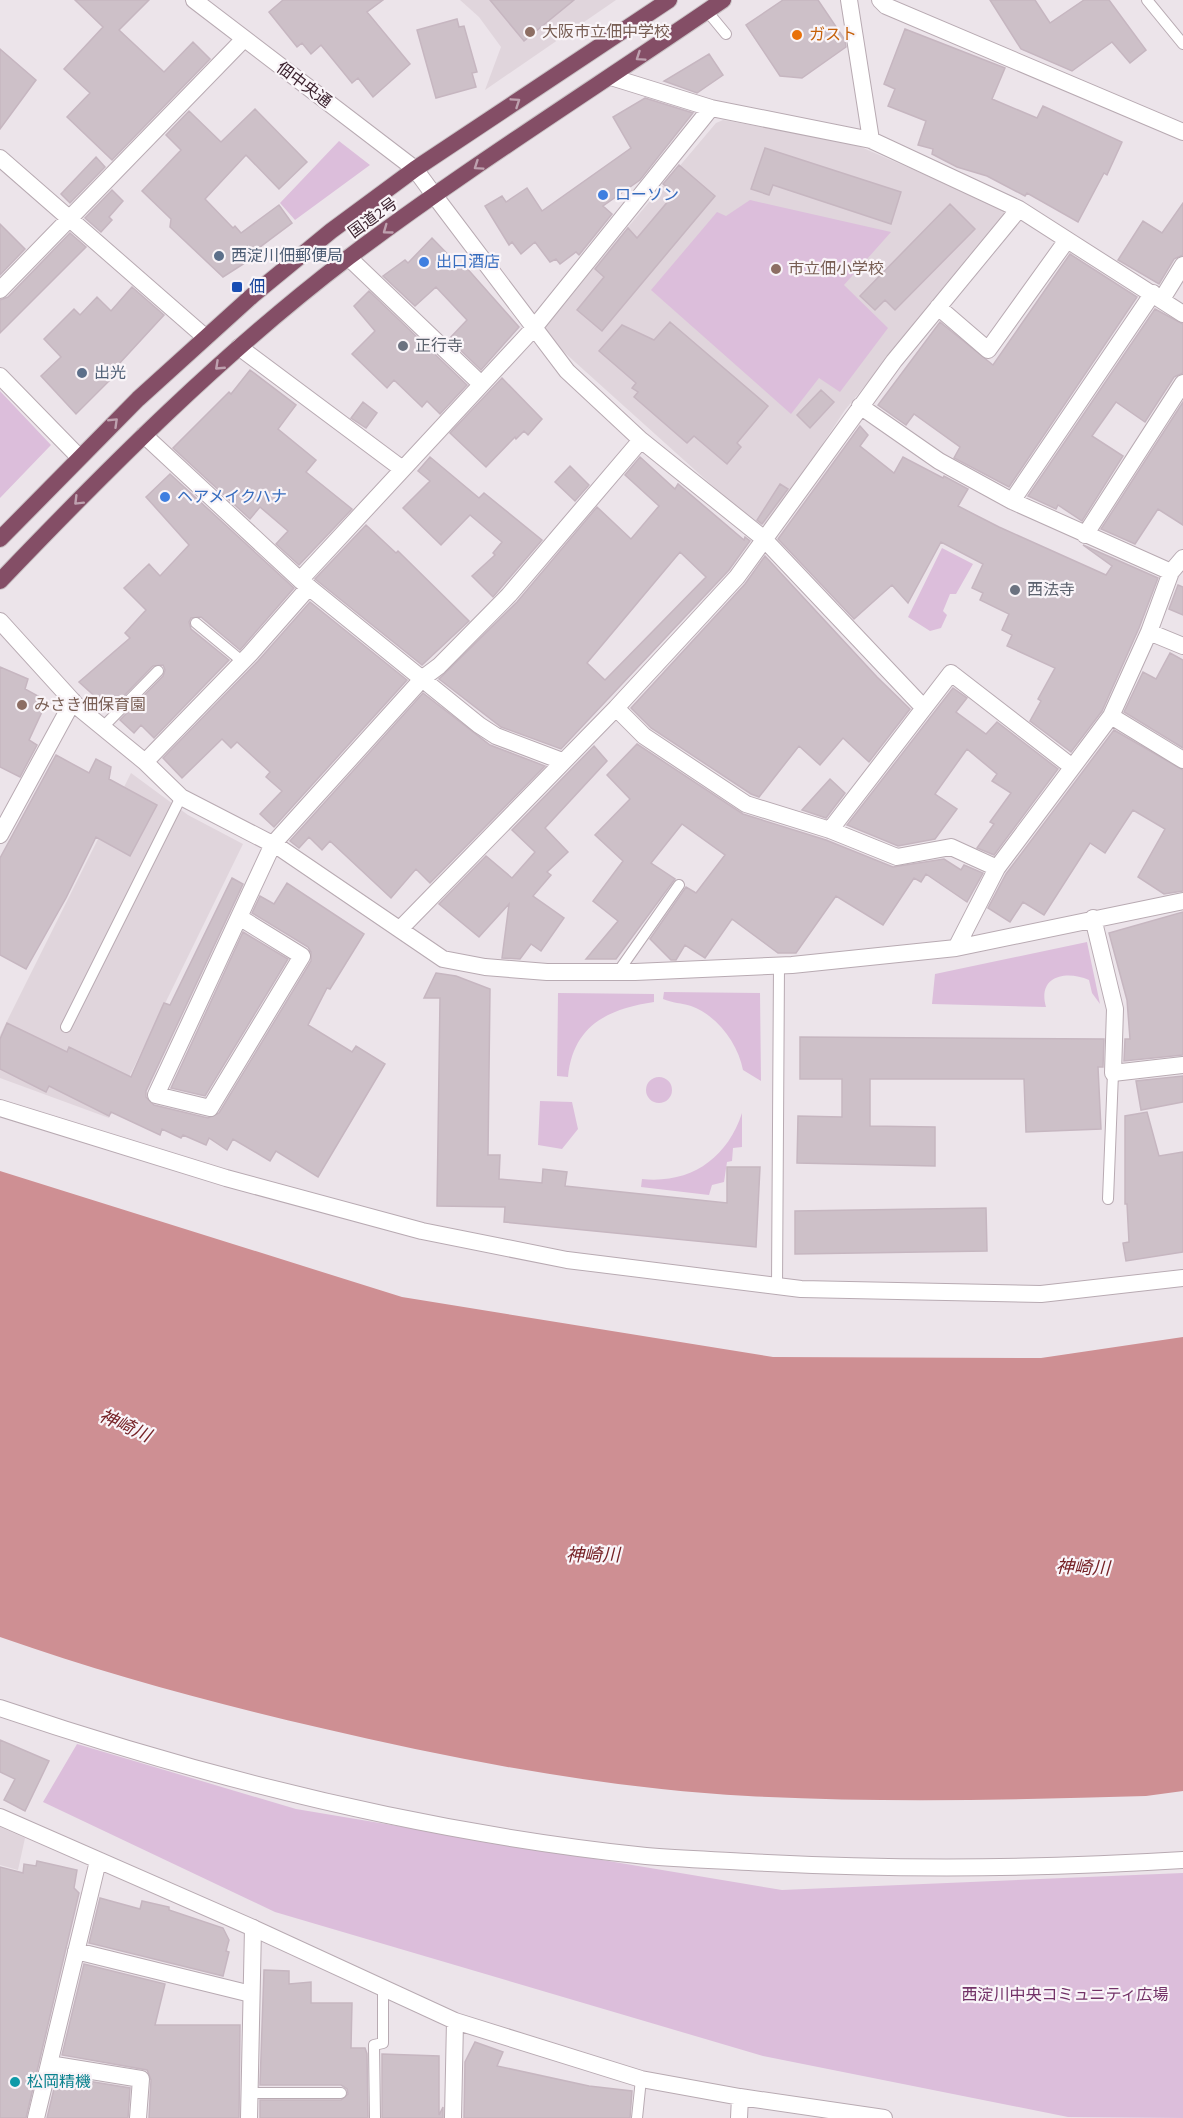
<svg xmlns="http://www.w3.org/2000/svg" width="1183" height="2118" font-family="'Source Sans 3','Noto Sans JP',sans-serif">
  <rect width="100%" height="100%" fill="#ece4ea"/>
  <!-- built -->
  <path fill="#e0d5dc" d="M460,0H616L485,90L501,47L479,17Z
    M723,120L854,144L1004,209L1005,215L845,410L769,525L755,524L545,335L546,324L716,123Z
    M131,773L188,815L243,844L109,1118L0,1078V1035Z
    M0,1827L25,1838L18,1870L0,1865Z"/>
  <!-- green -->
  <path fill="#dcbedb" d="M339,141L370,165L295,220L280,203Z
    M750,200L891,232L844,285L888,328L840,392L819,378L791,414L651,290L717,212L726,216Z
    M0,391L51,445L0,498Z
    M942,548L973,564L956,594H950L943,611L947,615L941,628L930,631L908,617Z
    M1087,942L1100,1004L1092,993L1089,980C1066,970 1037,976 1046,1007L932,1004L935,974Z
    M664,992L760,993L761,1081L743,1070C738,1044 718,1016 691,1006C682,1003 672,1003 663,999Z
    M558,993L654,994V1002C607,1009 573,1026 568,1077L557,1076Z
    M646 1090a13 13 0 1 1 26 0a13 13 0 1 1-26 0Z
    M540,1101L572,1102L578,1129L562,1149L538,1145Z
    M742,1113V1147L733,1148L732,1161L727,1162L724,1182L712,1185L709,1195L641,1187L642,1179C690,1184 727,1159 742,1113Z
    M77,1744L296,1809L782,1890L1183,1873V2118L1068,2117L763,2056L275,1912L43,1802Z"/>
  <!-- water -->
  <path fill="#ce8f93" d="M0,1171L402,1297L773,1357L1041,1358L1183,1337V1791L1146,1796C1013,1800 881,1803 748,1796C604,1788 461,1761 321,1728C213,1703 105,1674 0,1637Z"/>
  <!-- building -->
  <path fill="#cdc0c8" stroke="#c6b6c0" stroke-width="1.5" fill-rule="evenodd" d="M75,0H149L119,30L164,72L193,42L210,59L112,160L67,117L90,93L64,69L103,27Z
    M283,0H383L367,12L410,64L373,97L358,78L352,83L321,45L311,54L302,43L297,47L269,12Z
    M490,0H574L524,41Z
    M783,0H818L845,40L846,47L802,78L780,76L746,25Z
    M990,0H1035L1050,23L1084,0H1109L1146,50L1130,63L1112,42L1072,71L1021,49Z
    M457,19L459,27L464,26L477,72L472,73L476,87L436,98L417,30Z
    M905,29L1005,68L992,99L1037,118L1043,106L1122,142L1107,175L1104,173L1078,222L1027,193L1025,196L987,176L957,167L932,154L933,149L918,145L926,121L888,106L895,89L884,84Z
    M0,49L36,80L0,129Z
    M709,54L723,75L697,93L664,81Z
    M645,98L693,113L640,180L603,206L612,214L579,255L576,252L560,264L556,259L550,262L535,242L521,254L512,242L509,245L485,206L502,196L506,202L527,188L542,211L631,148L613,117Z
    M255,109L307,162L279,189L246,155L205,199L233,228L235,226L241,233L279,205L292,223L248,256L251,259L223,277L170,227L171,219L142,191L181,150L166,135L189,111L221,142Z
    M765,148L901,192L891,224L773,185L769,195L751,189Z
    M96,157L105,167L70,203L61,194Z
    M679,165L715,196L602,331L577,310L604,277L595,269L628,228L637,238L675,193L663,184Z
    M112,190L123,201L109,217L112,220L101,232L85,218Z
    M1183,203V255L1174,259L1159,284L1118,260L1143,221L1162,233Z
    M950,204L975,229L895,310L885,300L875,310L860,296Z
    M0,224L25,249L0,275Z
    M70,233L86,247L0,333V300L8,297Z
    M432,238L462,269L465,266L519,327L481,370L449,339L467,320L436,287L415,306L383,276L405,260L408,263Z
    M1070,254L1137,297L1009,487L954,458L960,447L914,414L906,425L878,405L940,322L993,365Z
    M132,287L164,315L118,365L121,369L76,414L41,376L61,357L44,339L74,309L80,315L97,297L111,311Z
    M369,291L467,385L440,414L427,401L422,407L394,380L387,388L352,354L375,331L354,306Z
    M1155,309L1183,324V373L1174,377L1145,422L1116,402L1092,436L1123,456L1082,521L1058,505L1056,509L1028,496Z
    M670,322L768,406L737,443L741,447L727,464L694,436L687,443L634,397L638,392L632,388L636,383L599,351L622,325L654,340Z
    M250,370L296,405L278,429L316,460L306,472L352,509L299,565L276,544L288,531L260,507L250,519L173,448L229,392L231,394Z
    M502,378L542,419L528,435L524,431L516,439L515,437L486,467L450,433Z
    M821,390L834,402L810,428L797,415Z
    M363,402L377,413L366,428L351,418Z
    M1183,402V525L1158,509L1135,544L1101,529Z
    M860,426L868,435L860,446L894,473L903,457L943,478L944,476L968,489L958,506L999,527L1106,575L1112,566L1083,545L1158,578L1139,628L1102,711L1071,752L1030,721L1041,701L1038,699L1055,668L1007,646L1012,635L1002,630L1009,614L980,600L983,593L972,588L983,564L941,542L908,603L892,585L854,619L778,539Z
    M430,457L479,498L484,493L542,540L493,597L472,576L495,555L493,553L502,542L470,515L441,545L403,508L430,481L418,471Z
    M640,457L675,489L678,484L744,540L745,537L750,541L729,570L561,749L501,727L439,679L517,602L597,507L631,539L659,506L625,475ZM680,552L706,577L605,680L587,663Z
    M570,466L589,485L575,501L555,482Z
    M170,474L294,588L240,650L201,617L191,618L189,622L191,629L229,660L154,738L141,725L134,733L120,720L163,676L165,670L163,665L153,666L110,710L79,682L130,638L125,633L146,610L124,588L149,564L160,576L189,545L146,497Z
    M780,484L788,489L762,524L757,520Z
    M366,525L396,553L398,551L469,621L422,665L315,579Z
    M765,556L877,677L910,709L869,762L843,738L820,765L799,746L759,797L751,794L651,728L631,708L745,584Z
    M1178,585L1183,587V615L1169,609Z
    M310,602L407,680L274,827L260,814L282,791L266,777L270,772L237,742L231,748L222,739L182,778L163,758L258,661Z
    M1170,653L1183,660V748L1124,712L1143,672L1156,679Z
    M0,667L28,679L25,689L47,701L29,740L37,745L20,777L0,767Z
    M953,688L967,698L956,712L986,734L997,722L1058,769L994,855L977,848L994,824L990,822L1011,793L992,781L997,774L967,749L935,794L957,809L935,839L898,846L847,825Z
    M423,693L490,745L545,766L430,883L416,869L391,898L330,841L322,850L309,837L299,848L290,841Z
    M1114,730L1183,770V891L1164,894L1138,877L1165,829L1133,810L1105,853L1090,843L1044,915L1023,902L1010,922L988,908L1006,874Z
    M637,744L743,814L826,840L893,867L944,859L961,870L964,865L983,873L967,902L926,874L921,882L914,878L883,925L836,896L796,953H778L732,919L705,958L685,945L676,960H671L650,939L686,887L696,893L725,855L682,824L651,863L675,879L616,959H586L618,921L593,901L623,861L595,835L630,799L607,775Z
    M594,746L607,761L545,828L568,852L547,872L551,875L533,896L564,918L541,951L531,944L520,959L502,958L509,904L479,937L439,904L486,856L512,878L535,852L512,830Z
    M56,755L89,773L96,759L111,767L109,779L157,805L130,856L96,837L66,898L26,969L0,955V858Z
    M830,779L845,793L826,818L802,810Z
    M232,878L243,884L146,1091V1097L154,1105L208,1118L219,1113L311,961V952L308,947L252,913L260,896L274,904L287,883L364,934L330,989L327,988L308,1025L352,1052L356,1046L385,1064L318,1177L276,1151L270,1161L233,1139L227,1150L209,1138L206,1145L183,1135L181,1138L162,1129L160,1135L111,1112L109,1116L49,1086L46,1092L0,1069V1039L7,1023L67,1052L69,1047L131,1077L164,1003L170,1005Z
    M1183,912V1055L1124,1061L1125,1039H1130L1127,1000L1109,933Z
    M243,932L288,959L205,1096L171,1088Z
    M436,973L456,976L490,989L488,1155H500L499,1179L542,1183L543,1169L567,1172L565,1186L727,1203V1167H760L756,1247L504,1222L505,1207L437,1206L440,998H424Z
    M800,1037L1104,1039L1103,1067H1098L1101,1129L1026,1132L1024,1079H870V1126L935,1127V1166L797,1163L798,1116L842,1117V1079H800Z
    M1183,1076V1102L1141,1110L1136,1081Z
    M1147,1112L1159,1156L1183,1152V1252L1126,1261L1123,1243L1129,1242L1127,1204H1125V1116Z
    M986,1208L987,1251L795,1254V1211Z
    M0,1740L49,1761L25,1811L4,1800L15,1779L0,1772Z
    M37,1861L77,1870L74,1888L79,1893L26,2118H0V1867L23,1873L24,1864L36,1866Z
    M100,1898L140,1909L142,1901L169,1907V1910L223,1928L229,1940L226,1951L229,1952L223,1976L89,1943Z
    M84,1964L165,1984L155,2025H240L239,2118H149L151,2080L147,2070L62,2055Z
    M264,1970L289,1971V1984L311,1982V2003H352L351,2048H365L367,2054L368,2118H260V2100H341L348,2094L347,2089L341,2085H260Z
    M475,2042L503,2052L497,2066L589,2086L632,2091L630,2118H464L465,2062Z
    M382,2054L439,2056V2115L443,2107V2118H382Z
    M57,2076L130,2088L128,2118H47Z"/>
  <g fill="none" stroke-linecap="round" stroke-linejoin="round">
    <defs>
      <path id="service" d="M1147,0L1183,44
        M707,11L726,34
        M196,623L243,662
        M103,727L158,671
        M618,972L679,885
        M66,1027L181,797
        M1108,1199L1113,1073
        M777,1287L779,966
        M249,2093H341
        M375,2118L374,2045L383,2043V1989
        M637,2118L641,2079"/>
      <path id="pedestrian" d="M0,1108L226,1178L422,1231L567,1260L801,1289L1041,1294L1183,1278"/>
      <path id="minor" d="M849,0L871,140
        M880,0L886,6L1183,132
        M611,77L711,108L871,140L1019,209L1183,314
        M0,158L205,337
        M434,195L567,371L641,440L763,538L923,707
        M349,258L481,384
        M0,290L244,39
        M1162,299L1183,265
        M938,307L988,350L1067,240
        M239,347L401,468
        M0,376L79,457
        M860,406L939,461L1012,501L1171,572
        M144,435L300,580L479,725L496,736L562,761
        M1012,501L1153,293
        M1085,535L1183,383
        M300,580L533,329L711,108
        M0,621L79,708L145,762L181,797L280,848L443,959L485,967L547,972H635L792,965L956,948L1183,901
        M1149,632L1183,646
        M616,708L644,736L746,804L830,830L897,857L951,847L997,868
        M1111,716L1183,760
        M145,762L250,654L309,587
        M830,830L951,673L1071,766
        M0,835L73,701
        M239,917L302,956L210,1108L156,1095L273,844L423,678L439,666L509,595L641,440
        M1093,918L1115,1009L1113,1073L1183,1065
        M400,929L616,708L737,577L894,361L1019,209
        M956,948L997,868L1111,716L1149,632L1171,572L1183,558
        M0,1708C209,1779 426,1833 646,1856C680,1859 715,1860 749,1862C894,1870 1038,1869 1183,1860
        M0,1817L253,1928L455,2021L641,2079L740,2097L884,2118
        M76,1951L251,1994
        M49,2064L141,2079L138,2118
        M36,2118L98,1861
        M453,2118L455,2021
        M739,2118L740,2097"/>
      <path id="tertiary" d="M194,0L415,169L434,195
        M249,2118L253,1928"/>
      <path id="trunk" d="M0,539L138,399L253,295L331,231L415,169L669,0
        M0,581C110,466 223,353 349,257C470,166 598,86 723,0"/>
    </defs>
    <!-- service casing -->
    <use href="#service" stroke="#b8aab2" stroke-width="12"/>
    <!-- pedestrian casing -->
    <use href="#pedestrian" stroke="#b8aab2" stroke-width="18"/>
    <!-- minor casing -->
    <use href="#minor" stroke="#b8aab2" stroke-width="18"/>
    <!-- tertiary casing -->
    <use href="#tertiary" stroke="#b8aab2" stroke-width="18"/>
    <!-- trunk casing -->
    <use href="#trunk" stroke="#c9c2c5" stroke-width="18"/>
    <!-- service -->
    <use href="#service" stroke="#fff" stroke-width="10"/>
    <!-- pedestrian -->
    <use href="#pedestrian" stroke="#fff" stroke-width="16"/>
    <!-- minor -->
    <use href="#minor" stroke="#fff" stroke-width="16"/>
    <!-- tertiary -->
    <use href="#tertiary" stroke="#fff" stroke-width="16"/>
    <!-- trunk -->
    <use href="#trunk" stroke="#844e66" stroke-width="16"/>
  </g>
  <!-- one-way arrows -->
  <defs><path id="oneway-chevron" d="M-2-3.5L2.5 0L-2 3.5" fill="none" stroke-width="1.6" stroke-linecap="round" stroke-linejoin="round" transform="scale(1.5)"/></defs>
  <g stroke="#bea1af">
    <use href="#oneway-chevron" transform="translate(640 57) rotate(146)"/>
    <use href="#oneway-chevron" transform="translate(516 102) rotate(-34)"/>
    <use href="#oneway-chevron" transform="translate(478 166) rotate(146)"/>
    <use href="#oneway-chevron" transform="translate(387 230) rotate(144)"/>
    <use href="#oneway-chevron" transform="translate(219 366) rotate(137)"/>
    <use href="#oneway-chevron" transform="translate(114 422) rotate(-44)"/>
    <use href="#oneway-chevron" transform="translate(78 501) rotate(135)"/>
  </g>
  <!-- markers -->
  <g fill="#8d6e63" stroke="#f9f4f8" stroke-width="2">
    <circle cx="530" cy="32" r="6"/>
    <circle cx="776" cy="269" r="6"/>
    <circle cx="22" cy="705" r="6"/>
  </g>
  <circle fill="#e8710a" stroke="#f9f4f8" stroke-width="2" cx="797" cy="35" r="6"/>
  <g fill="#3f7fe0" stroke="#f9f4f8" stroke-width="2">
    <circle cx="603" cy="195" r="6"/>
    <circle cx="424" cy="262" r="6"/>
    <circle cx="165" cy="497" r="6"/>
  </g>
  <g fill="#5c6f8a" stroke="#f9f4f8" stroke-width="2">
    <circle cx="219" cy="256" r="6"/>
    <circle cx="82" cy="373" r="6"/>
  </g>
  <rect fill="#1a4fb4" stroke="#f9f4f8" stroke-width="2" x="231" y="281" width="12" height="12" rx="3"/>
  <g fill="#6b7280" stroke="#f9f4f8" stroke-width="2">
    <circle cx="403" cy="346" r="6"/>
    <circle cx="1015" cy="590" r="6"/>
  </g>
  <circle fill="#0f9aa8" stroke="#f9f4f8" stroke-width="2" cx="15" cy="2082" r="6"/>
  <g text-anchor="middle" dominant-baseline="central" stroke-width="4.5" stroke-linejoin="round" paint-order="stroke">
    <!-- education labels -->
    <g font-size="16" fill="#785e54" stroke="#f9f4f8" text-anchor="start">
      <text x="542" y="32">大阪市立佃中学校</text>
      <text x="788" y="269">市立佃小学校</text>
      <text x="34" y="705">みさき佃保育園</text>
    </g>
    <!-- food labels -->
    <g font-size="16" fill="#c56008" stroke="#f9f4f8" text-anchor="start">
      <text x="809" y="35">ガスト</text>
    </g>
    <!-- street labels -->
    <g font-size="16" fill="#3d2430" stroke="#f9f4f8">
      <text transform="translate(304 85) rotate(37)">佃中央通</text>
      <text transform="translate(373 218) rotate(-36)">国道2号</text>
    </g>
    <!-- shop labels -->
    <g font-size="16" fill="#366cbe" stroke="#f9f4f8" text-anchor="start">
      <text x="615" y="195">ローソン</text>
      <text x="436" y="262">出口酒店</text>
      <text x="177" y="497">ヘアメイクハナ</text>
    </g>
    <!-- service labels -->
    <g font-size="16" fill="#4e5e75" stroke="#f9f4f8" text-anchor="start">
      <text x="231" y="256">西淀川佃郵便局</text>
      <text x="94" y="373">出光</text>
    </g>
    <!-- transit labels -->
    <g font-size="16" fill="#164399" stroke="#f9f4f8" text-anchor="start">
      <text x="249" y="287">佃</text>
    </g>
    <!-- worship labels -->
    <g font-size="16" fill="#5b616d" stroke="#f9f4f8" text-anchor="start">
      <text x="415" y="346">正行寺</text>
      <text x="1027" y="590">西法寺</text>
    </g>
    <!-- park labels -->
    <g font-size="16" fill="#723167" stroke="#f9f4f8">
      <text x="1065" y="1995">西淀川中央コミュニティ広場</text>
    </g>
    <!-- culture labels -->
    <g font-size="16" fill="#0d838f" stroke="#f9f4f8" text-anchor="start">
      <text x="27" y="2082">松岡精機</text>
    </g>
    <!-- water labels -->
    <g font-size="18" font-style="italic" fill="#762226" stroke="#f9f4f8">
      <text transform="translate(125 1426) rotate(24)">神崎川</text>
      <text x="593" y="1555">神崎川</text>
      <text transform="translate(1083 1568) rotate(2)">神崎川</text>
    </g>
  </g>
</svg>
